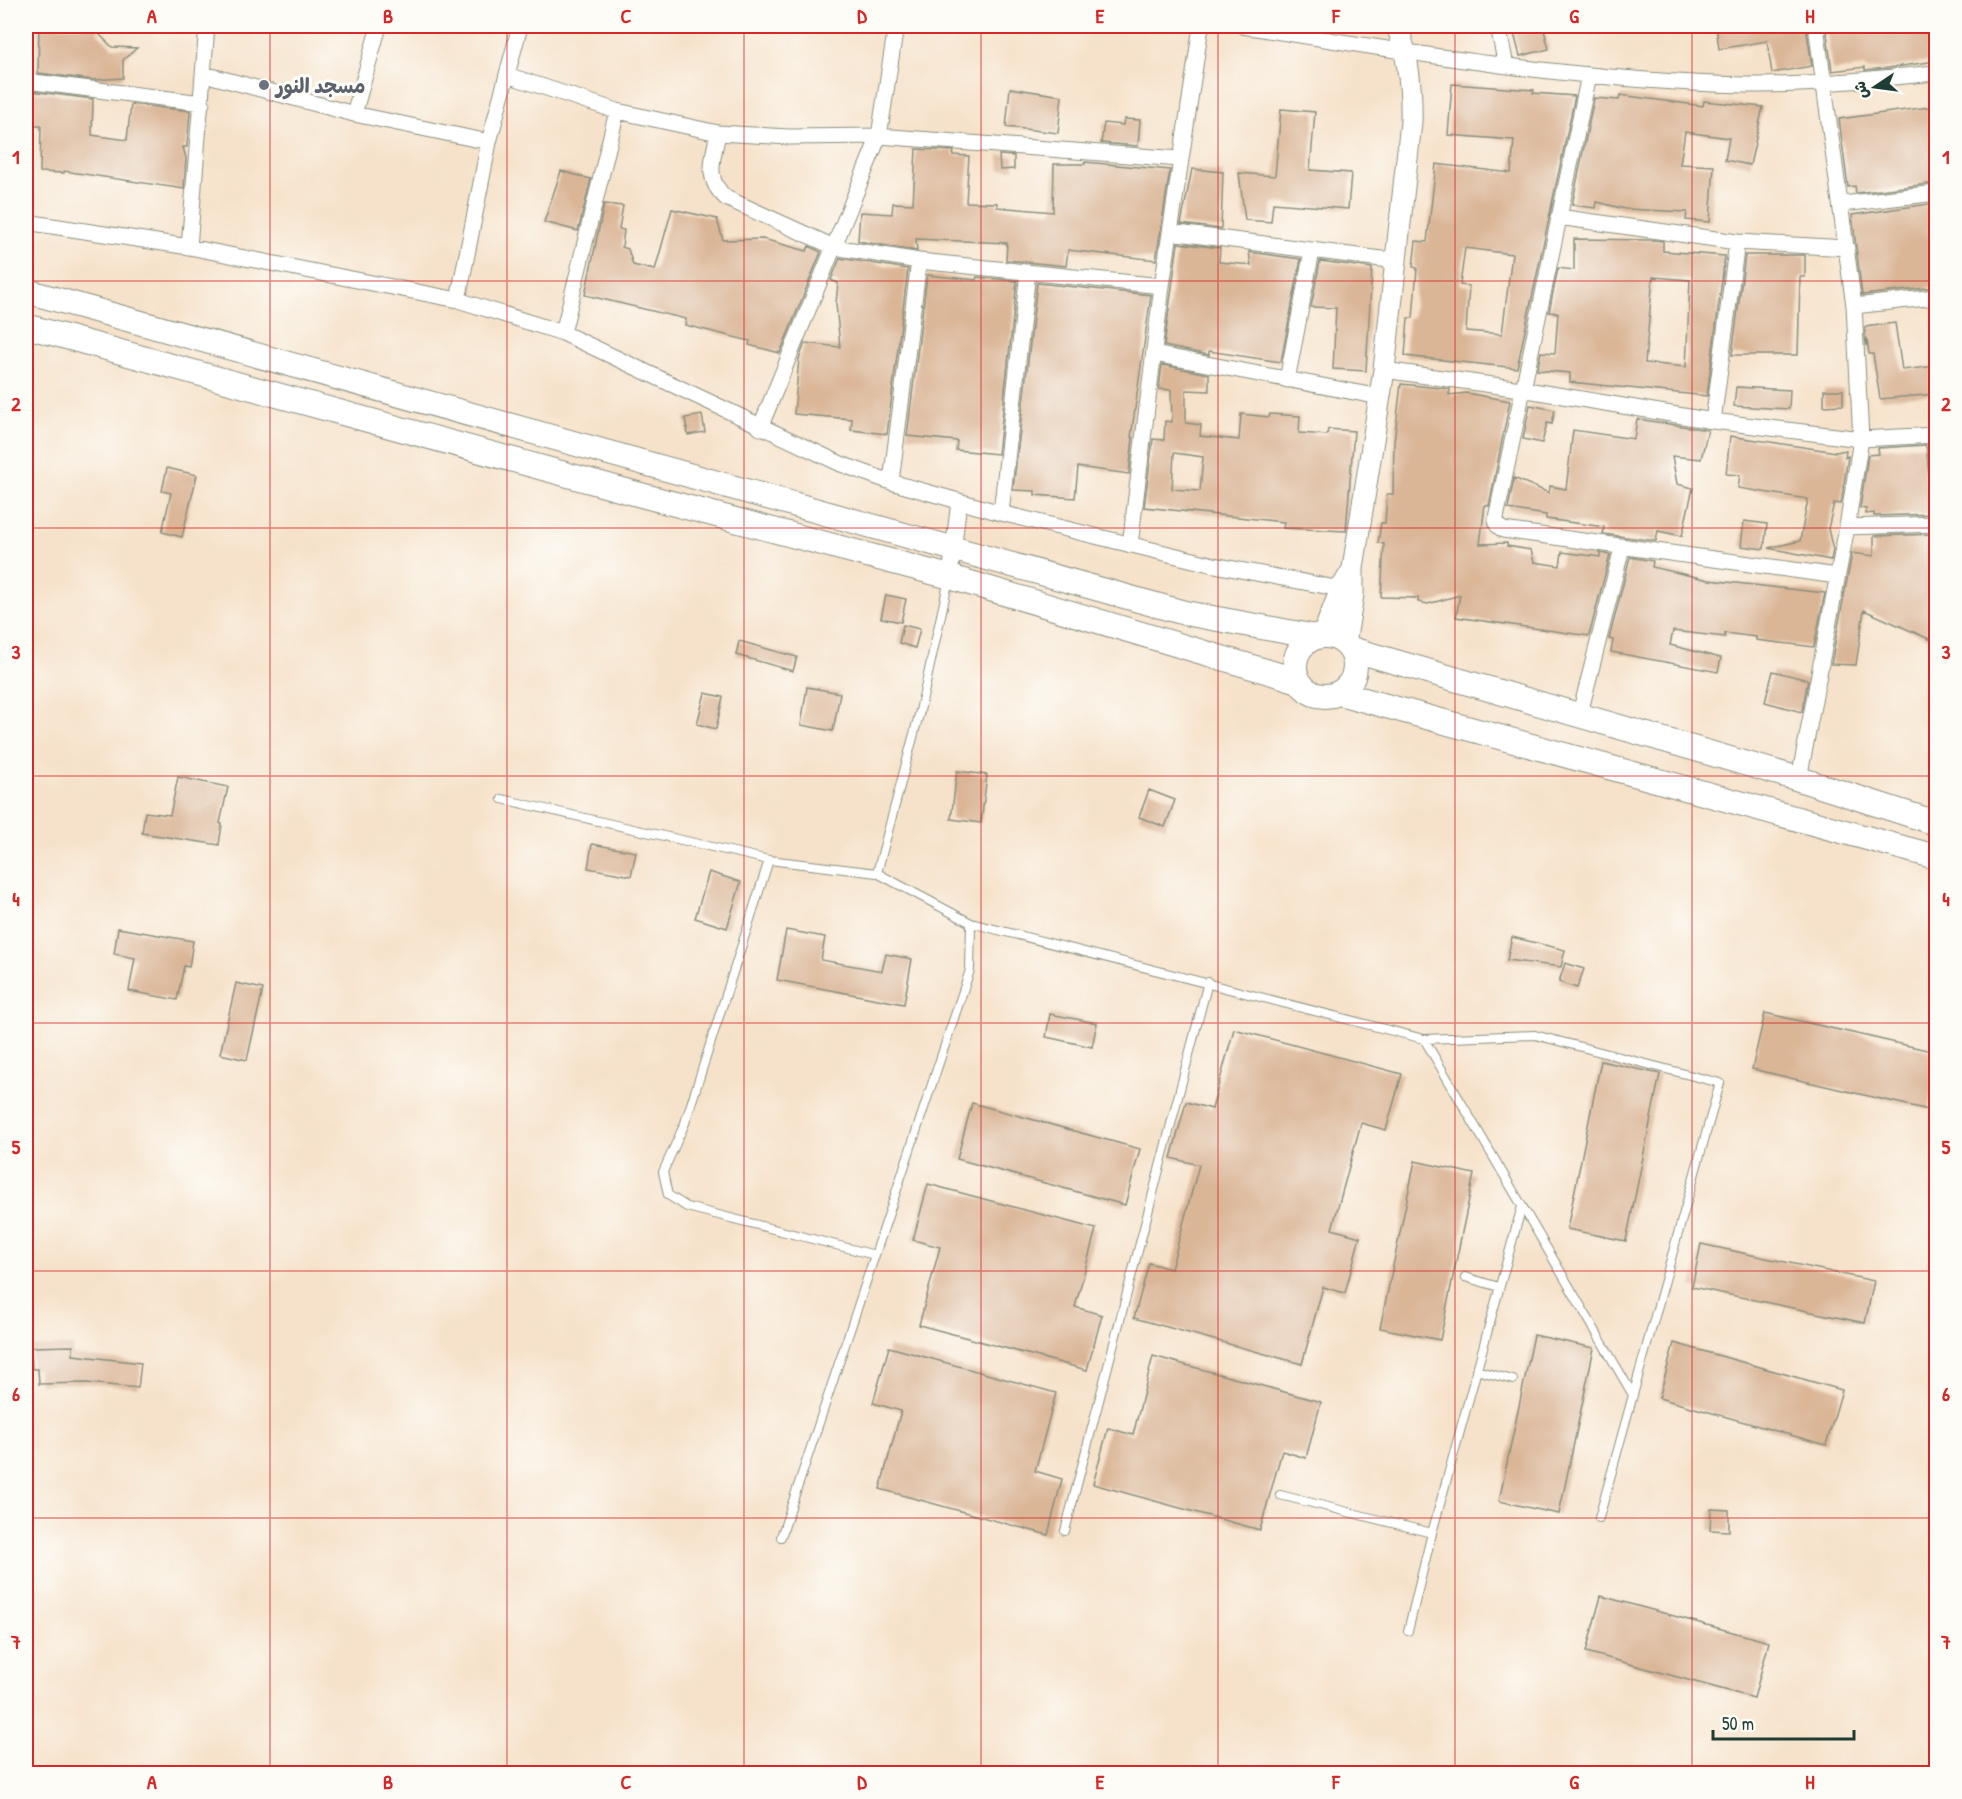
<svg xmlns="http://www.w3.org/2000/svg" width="1962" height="1799" font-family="'Patrick Hand','Playpen Sans Arabic',sans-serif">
  <rect width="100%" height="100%" fill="#fdfcf7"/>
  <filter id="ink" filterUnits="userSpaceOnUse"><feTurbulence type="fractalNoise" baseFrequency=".0167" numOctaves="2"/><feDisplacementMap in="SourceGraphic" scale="12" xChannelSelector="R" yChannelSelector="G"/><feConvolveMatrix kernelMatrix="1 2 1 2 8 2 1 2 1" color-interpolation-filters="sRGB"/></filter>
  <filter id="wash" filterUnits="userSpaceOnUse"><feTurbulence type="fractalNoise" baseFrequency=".008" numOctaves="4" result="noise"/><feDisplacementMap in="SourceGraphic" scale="24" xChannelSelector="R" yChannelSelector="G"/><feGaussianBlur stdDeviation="1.35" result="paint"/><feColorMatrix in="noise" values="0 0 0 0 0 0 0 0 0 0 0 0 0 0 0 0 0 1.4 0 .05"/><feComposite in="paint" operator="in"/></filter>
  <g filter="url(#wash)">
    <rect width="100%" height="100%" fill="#f6e2ca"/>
    <g id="blocks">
      <!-- building -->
      <path fill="#dab596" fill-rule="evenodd" d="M39,26H98V33L112,47L137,48L123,60V78L93,80L38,73Z
        M1512,26H1543L1549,49L1520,56Z
        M1716,26H1806L1812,66L1772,73L1767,41L1719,49Z
        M1826,26H1936V61L1888,68L1865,70V67L1832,71Z
        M1452,84L1534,90L1533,93L1575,96L1517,368L1405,356L1408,318H1413L1417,268L1413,267L1416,241L1427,242L1436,164L1511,173L1514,140L1448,135ZM1465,248L1512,254L1502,334L1466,331L1469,286L1460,285Z
        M1010,88L1062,96L1058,133L1006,127Z
        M30,91L93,99L92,135L127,140L131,104L190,111L187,147H183L186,158L184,189L64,171V173L40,172L41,126H29Z
        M1620,95L1703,106L1704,101L1763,107L1750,165L1725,160L1729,138L1685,132L1680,164L1714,166L1710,222L1686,220L1687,212L1625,209L1597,202L1596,208L1572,205L1594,98L1619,100Z
        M1936,106V183L1856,193L1855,186L1848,187L1839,119Z
        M1281,109L1315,112L1310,170L1351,173L1348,209L1273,203L1271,222L1245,220L1239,173L1275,176Z
        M1124,119L1140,120L1138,146L1101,143L1104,123L1123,125Z
        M916,149L954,151L953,155L969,156L966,202L997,203V207L1053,212L1054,164H1085V162L1170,170L1156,260L1068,250L1066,266L1006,260L1007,243L916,239L917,251L858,241L860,212L892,214L893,203L913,204Z
        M999,155L1014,156V169L1000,170Z
        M1192,169L1223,172L1221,229L1181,224Z
        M561,171L591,179L578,231L544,222Z
        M1936,203V287L1862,295L1852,215Z
        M604,204L623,206L619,229L624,230L622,247L628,249L633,265L655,270L672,209L717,219L723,240L763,239L807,251L809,246L821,252L780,353L749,345L750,341L685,325L686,319L585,295Z
        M1574,239L1654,240L1663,241V251L1725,256L1707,396L1570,382V373L1537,370L1541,352L1555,353L1558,313L1549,312L1558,268L1574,270ZM1653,277L1690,280L1686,367L1645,363Z
        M1178,243L1220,248L1219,262L1251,265L1249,252L1301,259L1281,362L1209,351V355L1164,346Z
        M1745,255H1805V277H1800L1798,355H1732Z
        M840,258L908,269L887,434L851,430L852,419L794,414L799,359L805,343L840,347L836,303L838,283L831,280Z
        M1320,261L1372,268L1366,371L1333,369L1336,308L1311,307Z
        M927,275L976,280L977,277L1017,281L998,454L956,450L957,441L907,436Z
        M1037,283L1151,295L1131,437L1133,438L1129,474L1078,467L1075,498L1035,495V491L1013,490Z
        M1895,323L1902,370L1936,366V394L1880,399L1873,354H1869L1867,338L1866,346L1865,327Z
        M1162,365L1209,374V391L1186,390V423L1201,425L1200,436L1239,440L1241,414L1269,417L1270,414L1300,416L1299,433L1327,435L1328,429L1354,431L1346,531L1283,528L1284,522L1144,507L1153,439L1164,440L1165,421L1172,422L1171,390L1159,389ZM1174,453L1203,457L1200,491L1172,489Z
        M1401,384L1450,389L1449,395L1467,393L1510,401L1489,506L1485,505L1480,544L1507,543V546L1531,550L1534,562L1560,566L1562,552L1600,557V553L1610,555L1589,636L1456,617L1460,595L1428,604L1418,602V598L1381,597L1384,544L1378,543L1381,523H1385L1387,494H1393L1394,442Z
        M1736,387L1790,390L1789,409L1734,406Z
        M1824,390H1843V405L1824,406Z
        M1530,405L1555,410L1552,424L1547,423L1542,443L1523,439Z
        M702,415L705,432L688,435L685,418Z
        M1637,419L1708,430L1701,459L1672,456L1677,484L1693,488L1682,536L1658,531L1656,541L1603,534L1604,527L1546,519V515L1508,509L1514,478L1549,493L1550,486L1566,489L1573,430L1634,439Z
        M1730,436L1836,452L1846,450L1845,457L1848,456L1841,504L1834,503L1828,529L1833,550L1831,560L1768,548L1800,541L1808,499L1738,488L1740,475L1726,474Z
        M1926,445L1930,483H1936V514L1874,516V513L1866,514V509L1860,508L1868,455L1879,454L1878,448Z
        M167,468L197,475L182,537L162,532L171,493L162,491Z
        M1744,521L1767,524L1764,549L1741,546Z
        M1936,534V642L1864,610L1856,665L1831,664L1852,553L1874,556V536Z
        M1630,557L1653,561L1652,567L1709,580L1825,593L1814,647L1756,640V637L1725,633V637L1673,631L1670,645L1721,658L1718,672L1611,652L1613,640L1609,639Z
        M886,595L906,599L901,622L881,618Z
        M903,625L920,629L915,648L899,643Z
        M739,641L797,657L793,671L736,655Z
        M1773,671L1808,680L1802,712L1765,702Z
        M807,687L840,693L833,731L801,725Z
        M705,693L723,697L716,729L697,724Z
        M957,771L987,775L981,823L951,819Z
        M178,777L228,787L220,823L222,824L219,845L142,833L145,812L170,815Z
        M1149,790L1175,800L1165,827L1139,817Z
        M592,844L636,852L631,876L588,868Z
        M709,872L741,882L727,928L695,918Z
        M118,928L193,941L189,967L184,966L177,1000L129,991L135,958L114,954Z
        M786,930L825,937L821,960L882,971L886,954L912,959L904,1004L777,980Z
        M1512,937L1565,950L1561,967L1507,960Z
        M1565,963L1584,969L1577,988L1559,982Z
        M236,983L263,989L247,1060L220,1054Z
        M1765,1013L1936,1052V1077L1929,1110L1752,1069Z
        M1050,1014L1097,1023L1092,1047L1046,1037Z
        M1234,1029L1402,1074L1386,1130L1361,1123L1332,1229L1360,1237L1345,1293L1323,1287L1302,1364L1134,1318L1149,1263L1171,1269L1199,1165L1171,1158L1186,1102L1212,1109Z
        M1601,1061L1660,1074L1626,1241L1567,1229Z
        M972,1103L1140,1149L1125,1205L957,1159Z
        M1415,1161L1474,1174L1440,1340L1380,1328Z
        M928,1184L1096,1229L1075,1307L1102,1315L1087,1370L919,1325L940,1247L913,1240Z
        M1701,1244L1874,1281L1865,1323L1692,1287Z
        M1534,1335L1594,1348L1559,1514L1499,1501Z
        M1674,1343L1842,1390L1826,1445L1659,1398Z
        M73,1346V1355L141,1363L138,1388L87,1383L39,1384L38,1369H32L31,1347Z
        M889,1347L1056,1393L1035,1471L1062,1479L1048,1535L880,1489L901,1411L873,1403Z
        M1153,1356L1321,1402L1306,1458L1282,1451L1260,1530L1093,1484L1108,1428L1133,1435Z
        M1711,1509L1729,1510V1531L1710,1530Z
        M1601,1596L1769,1642L1754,1698L1586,1652Z"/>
    </g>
  </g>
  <g filter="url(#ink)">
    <use href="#blocks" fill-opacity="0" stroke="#8a907f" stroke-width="1.5"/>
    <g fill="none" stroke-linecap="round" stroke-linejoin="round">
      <defs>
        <path id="service" d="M502,799L769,860L877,873L920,711L949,579
          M769,860L685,1123L663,1172L668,1195L687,1207L875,1255
          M877,873L971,923L1424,1039L1633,1395L1599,1518
          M1424,1039L1535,1035L1720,1083L1633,1395
          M1465,1277L1499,1287
          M1476,1370L1513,1380
          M1280,1495L1432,1533L1522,1206
          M1065,1531L1208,982
          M781,1537L970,970L971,923
          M1408,1631L1432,1533"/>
        <path id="minor" d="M1243,26C1409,53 1577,81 1746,85C1810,86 1873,79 1936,73
          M1498,26L1506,66
          M204,74L354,114L489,142
          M507,75L617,111L718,133L789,137L879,136L1180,159
          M1589,75L1496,518L1497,525L1503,530L1837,576
          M26,81L202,103
          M354,114L379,26
          M718,133C713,159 704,179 726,198L834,247L919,261L1162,286
          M1843,204L1936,193
          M1558,217L1737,242L1847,248
          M26,222L189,247L458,300L563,333L841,464L891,482L1001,513
          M1170,232L1397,261
          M189,247L207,26
          M1028,272L1001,513L1214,565L1341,589
          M458,300L489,142L520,26
          M1854,306L1936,297
          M563,333L617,111
          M1154,354L1380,397
          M1384,370L1521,389L1713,421L1861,439L1936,435
          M1287,380L1312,251
          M1713,421L1737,242
          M760,428L879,136L896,26
          M891,482L919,261
          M1847,527L1936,524
          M1130,545L1162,286L1201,26
          M950,577L959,501
          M1579,717L1622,548
          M1799,779L1847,527L1861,439L1854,306L1816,26"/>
        <path id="secondary" d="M1323,635L1341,589L1352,571
          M1345,643L1353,595V568L1384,370L1411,122C1412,88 1409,58 1397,26"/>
        <path id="trunk" d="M26,291L1185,613L1316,637
          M26,326L641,495L950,577L1299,681
          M1295 666a30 30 0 1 1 60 0a30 30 0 1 1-60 0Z
          M1351,649L1799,779L1936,823
          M1339,693L1936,857"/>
      </defs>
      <!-- service casing -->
      <use href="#service" stroke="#8a907f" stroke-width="10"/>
      <!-- minor casing -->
      <use href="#minor" stroke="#8a907f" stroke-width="17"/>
      <!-- secondary casing -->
      <use href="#secondary" stroke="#8a907f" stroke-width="23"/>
      <!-- trunk casing -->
      <use href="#trunk" stroke="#8a907f" stroke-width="26"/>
      <!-- service -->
      <use href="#service" stroke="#fff" stroke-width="8"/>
      <!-- minor -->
      <use href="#minor" stroke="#fff" stroke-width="15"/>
      <!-- secondary -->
      <use href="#secondary" stroke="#fff" stroke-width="21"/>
      <!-- trunk -->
      <use href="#trunk" stroke="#fff" stroke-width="24"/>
    </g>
  </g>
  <!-- grid -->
  <path fill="none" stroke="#d62828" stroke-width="1.5" stroke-opacity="0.55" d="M270,26V1774M507,26V1774M744,26V1774M981,26V1774M1218,26V1774M1455,26V1774M1692,26V1774M26,281H1936M26,528H1936M26,776H1936M26,1023H1936M26,1271H1936M26,1518H1936"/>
  <!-- markers -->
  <circle fill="#6b7280" stroke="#fdfcf7" stroke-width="2" cx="264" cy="85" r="6"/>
  <g text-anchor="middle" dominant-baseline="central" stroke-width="6" stroke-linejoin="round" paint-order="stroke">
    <!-- worship labels -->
    <g font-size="20" font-weight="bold" fill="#5b616d" stroke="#fdfcf7" text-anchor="start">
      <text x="276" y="85">مسجد النور</text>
    </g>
  </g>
  <!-- margin -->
  <rect width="1962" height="1799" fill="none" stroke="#fdfcf7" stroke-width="66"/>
  <!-- north arrow -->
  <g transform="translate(1875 87) rotate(257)" stroke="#fdfcf7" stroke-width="4.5" paint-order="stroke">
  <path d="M0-4.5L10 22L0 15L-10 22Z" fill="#1f3d34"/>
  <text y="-9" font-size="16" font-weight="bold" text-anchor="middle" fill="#1f3d34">ش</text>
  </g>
  <!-- scale -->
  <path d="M1713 1730v9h141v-9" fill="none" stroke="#1f3d34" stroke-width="3"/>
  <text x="1722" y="1730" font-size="18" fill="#1f3d34" stroke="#fdfcf7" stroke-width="4.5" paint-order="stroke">50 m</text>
  <rect x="33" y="33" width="1896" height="1733" fill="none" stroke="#d62828" stroke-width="2"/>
  <g font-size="20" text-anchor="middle" font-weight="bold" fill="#d62828">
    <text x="152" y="23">A</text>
    <text x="388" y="23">B</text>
    <text x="626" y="23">C</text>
    <text x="862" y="23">D</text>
    <text x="1100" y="23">E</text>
    <text x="1336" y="23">F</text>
    <text x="1574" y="23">G</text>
    <text x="1810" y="23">H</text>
    <text x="16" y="164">1</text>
    <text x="1946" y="164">1</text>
    <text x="16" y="411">2</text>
    <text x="1946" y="411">2</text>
    <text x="16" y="659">3</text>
    <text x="1946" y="659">3</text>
    <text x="16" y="906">4</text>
    <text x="1946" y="906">4</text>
    <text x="16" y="1154">5</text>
    <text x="1946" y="1154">5</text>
    <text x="16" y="1401">6</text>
    <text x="1946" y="1401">6</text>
    <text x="16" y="1649">7</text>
    <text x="1946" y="1649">7</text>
    <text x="152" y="1789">A</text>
    <text x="388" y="1789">B</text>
    <text x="626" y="1789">C</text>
    <text x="862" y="1789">D</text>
    <text x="1100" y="1789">E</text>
    <text x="1336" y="1789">F</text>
    <text x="1574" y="1789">G</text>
    <text x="1810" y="1789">H</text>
  </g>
</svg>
